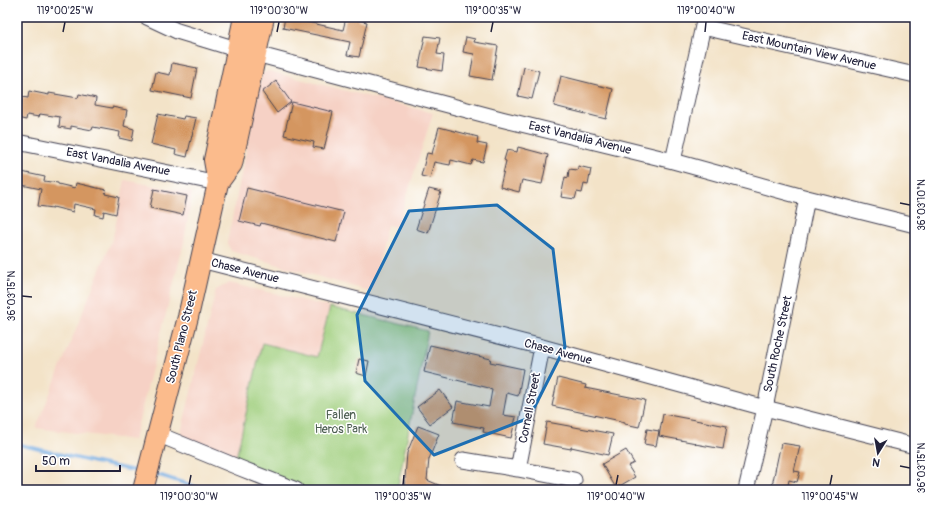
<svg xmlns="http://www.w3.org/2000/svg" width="932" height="507" font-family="Pangolin,sans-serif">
  <rect width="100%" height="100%" fill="#fff"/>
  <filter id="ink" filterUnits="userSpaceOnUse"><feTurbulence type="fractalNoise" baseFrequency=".025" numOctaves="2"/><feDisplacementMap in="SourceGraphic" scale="8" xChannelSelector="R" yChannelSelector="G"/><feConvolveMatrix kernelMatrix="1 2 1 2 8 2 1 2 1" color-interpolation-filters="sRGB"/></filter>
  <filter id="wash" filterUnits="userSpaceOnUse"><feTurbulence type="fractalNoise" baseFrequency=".012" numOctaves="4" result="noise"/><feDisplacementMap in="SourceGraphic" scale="16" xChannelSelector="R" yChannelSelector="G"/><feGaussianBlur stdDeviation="0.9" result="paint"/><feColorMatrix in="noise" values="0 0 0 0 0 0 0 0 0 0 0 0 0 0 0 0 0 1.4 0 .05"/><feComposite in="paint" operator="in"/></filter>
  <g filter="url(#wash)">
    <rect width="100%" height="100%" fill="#f3e3c8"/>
    <!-- built -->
    <path fill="#f6d1c5" d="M268,71L433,113L397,227L387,225L372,292L231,251L227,243L262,74Z
      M125,180L192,193L184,242L134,440L36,428L113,237Z
      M229,283L330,307L318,357L262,344L235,462L180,437L216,290Z"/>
    <!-- green -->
    <path fill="#a0cf7e" stroke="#61785c" d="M330,307L428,331L397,490H307L274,478L235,462L262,343L317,357Z"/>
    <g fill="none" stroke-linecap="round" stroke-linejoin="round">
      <!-- stream -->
      <path stroke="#6fa9df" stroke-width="3.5" d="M17,444L93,462L141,472
        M153,474L162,476L205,490"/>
    </g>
    <g id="blocks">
      <!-- building -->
      <path fill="#d49660" d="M285,17L343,30L346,18L349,19L350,17H359L358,20L367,22L359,57L347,55L350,42L283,28Z
        M425,36L440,38L437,54L444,55L442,71L419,67Z
        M466,37L475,39L474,42L498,46L492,80L470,76L474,54L463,52Z
        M172,63L197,68L191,98L152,90L156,72L170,75Z
        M524,67L539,71L532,99L518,96Z
        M561,76L613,89L606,119L554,106Z
        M276,81L291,102L277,113L262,92Z
        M29,91L49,95V93L78,98L79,94L96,98L95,105L112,108V107L127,110L124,126L134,129L132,141L119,138L120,132L93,127L92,130L71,126V129L59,127L60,117L40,114L39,117L27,115L26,120L17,118V105L21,106L22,97L28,98Z
        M292,102L333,112L324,149L313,147L314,142L284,135Z
        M158,114L183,119L184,116L196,118L187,157L175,154L176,150L151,144Z
        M439,127L478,137L477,143L487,145L483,162L473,160L471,165L451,160L450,165L434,162L430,178L421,176L427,153L432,154Z
        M518,147L548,155L542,184L522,180L519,192L500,187L506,161L504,160L507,150L517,152Z
        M578,166L591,169L588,185L584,184L582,193L577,192L575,199L561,197L565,177L568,178L569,169L578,170Z
        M17,171L45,177L44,181L58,183V184L75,188L76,183L106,190L105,194L119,197L116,214L104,211L103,217L95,215L96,209L74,204L73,212L53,207V208L38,206L41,189L17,184Z
        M247,188L344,212L336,242L261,223L260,226L239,221Z
        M154,189L187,196L183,215L150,208Z
        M429,189L441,192L428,233L416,229Z
        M430,345L491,359L490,362L523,369L518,396L507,393L503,415L516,417L511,438L483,432L484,428L453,422L457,401L489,407L492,390L489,389V388L424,372Z
        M359,359L369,361L366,376L356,373Z
        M558,378L586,385L585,388L645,400L639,427L625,424V422L552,406Z
        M440,390L453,407L430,424L417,407Z
        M663,414L727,426L723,449L695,444L696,443L659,436Z
        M547,422L613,434L608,455L571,447V449L543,444Z
        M418,426L439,434L429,459L427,480L450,490H404L407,453Z
        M647,429L659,431L656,446L644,444Z
        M781,443L800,446L794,471L800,472L797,482L789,480L787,490H771Z
        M626,450L634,463L628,466L635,477L616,488L602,464Z"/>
    </g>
  </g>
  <g filter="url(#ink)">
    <use href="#blocks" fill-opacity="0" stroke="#413f50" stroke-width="1"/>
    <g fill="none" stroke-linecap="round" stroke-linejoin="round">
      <defs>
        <path id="minor" d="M147,17L177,31L236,49L256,54L501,119L673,161L807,198L915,225
          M703,27L915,75
          M17,142L218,183
          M673,161L705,17
          M201,260L542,347L765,408L915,446
          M157,434L240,468L296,490
          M463,460L518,469L574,480
          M518,469L542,347
          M746,490L765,408L807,198"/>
        <path id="major" d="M218,183L232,164L264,17
          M143,490L188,317L218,183L214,160L244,17"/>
      </defs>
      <!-- minor casing -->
      <use href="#minor" stroke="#413f50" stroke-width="17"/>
      <!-- major casing -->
      <use href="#major" stroke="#413f50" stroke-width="22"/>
      <!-- minor -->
      <use href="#minor" stroke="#fff" stroke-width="15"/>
      <!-- major -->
      <use href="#major" stroke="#fbbb8c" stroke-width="20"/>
    </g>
  </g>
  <!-- marked area -->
  <path fill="#1f6fb2" fill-opacity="0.2" stroke="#1f6fb2" stroke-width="3" stroke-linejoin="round" d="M497,205L553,249L565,347L529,418L434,455L365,381L357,315L409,211Z"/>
  <!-- ticks -->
  <path fill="none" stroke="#22223b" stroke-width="1.5" d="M63,32L65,22M277,32L279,22M491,32L493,22M705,32L706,22M900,203L910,205M22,296L32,297M900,466L910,468M189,485L191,475M403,485L404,475M616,485L618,475M830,485L832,475"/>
  <g text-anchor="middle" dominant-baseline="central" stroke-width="3" stroke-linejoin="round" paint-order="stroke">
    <!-- street labels -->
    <g font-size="12" fill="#22223b" stroke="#fff">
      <text transform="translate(809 51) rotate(13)">East Mountain View Avenue</text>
      <text transform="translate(580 138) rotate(14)">East Vandalia Avenue</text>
      <text transform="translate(118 162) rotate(11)">East Vandalia Avenue</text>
      <text transform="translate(245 271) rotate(14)">Chase Avenue</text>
      <text transform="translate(182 337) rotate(-76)">South Plano Street</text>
      <text transform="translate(778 344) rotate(-78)">South Roche Street</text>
      <text transform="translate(558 352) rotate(15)">Chase Avenue</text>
      <text transform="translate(530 408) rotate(-79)">Cornell Street</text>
    </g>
    <!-- park labels -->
    <g font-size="12" fill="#4e5f52" stroke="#fff">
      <text x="341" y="415">Fallen<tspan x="341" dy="14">Heros Park</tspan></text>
    </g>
  </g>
  <!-- margin -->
  <rect width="932" height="507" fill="none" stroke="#fff" stroke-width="44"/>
  <!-- north arrow -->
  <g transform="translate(878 453) rotate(191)" stroke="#ffffff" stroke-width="3" paint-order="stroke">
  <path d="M0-3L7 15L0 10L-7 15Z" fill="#22223b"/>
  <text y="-6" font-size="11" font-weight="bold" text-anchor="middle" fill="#22223b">N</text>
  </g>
  <!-- scale -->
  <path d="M36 465v6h84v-6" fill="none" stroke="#22223b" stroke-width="2"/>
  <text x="42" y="465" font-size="12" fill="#22223b" stroke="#ffffff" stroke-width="3" paint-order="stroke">50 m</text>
  <rect x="22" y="22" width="888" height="463" fill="none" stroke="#22223b" stroke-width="1.5"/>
  <g font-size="10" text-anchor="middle" fill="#22223b">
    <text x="65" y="14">119°00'25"W</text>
    <text x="279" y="14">119°00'30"W</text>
    <text x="493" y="14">119°00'35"W</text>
    <text x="706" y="14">119°00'40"W</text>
    <text transform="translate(921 205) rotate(-90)" y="4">36°03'10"N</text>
    <text transform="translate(11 296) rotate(-90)" y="4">36°03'15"N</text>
    <text transform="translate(921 468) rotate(-90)" y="4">36°03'15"N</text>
    <text x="189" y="500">119°00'30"W</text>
    <text x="403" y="500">119°00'35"W</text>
    <text x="616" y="500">119°00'40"W</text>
    <text x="830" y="500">119°00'45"W</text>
  </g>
</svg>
